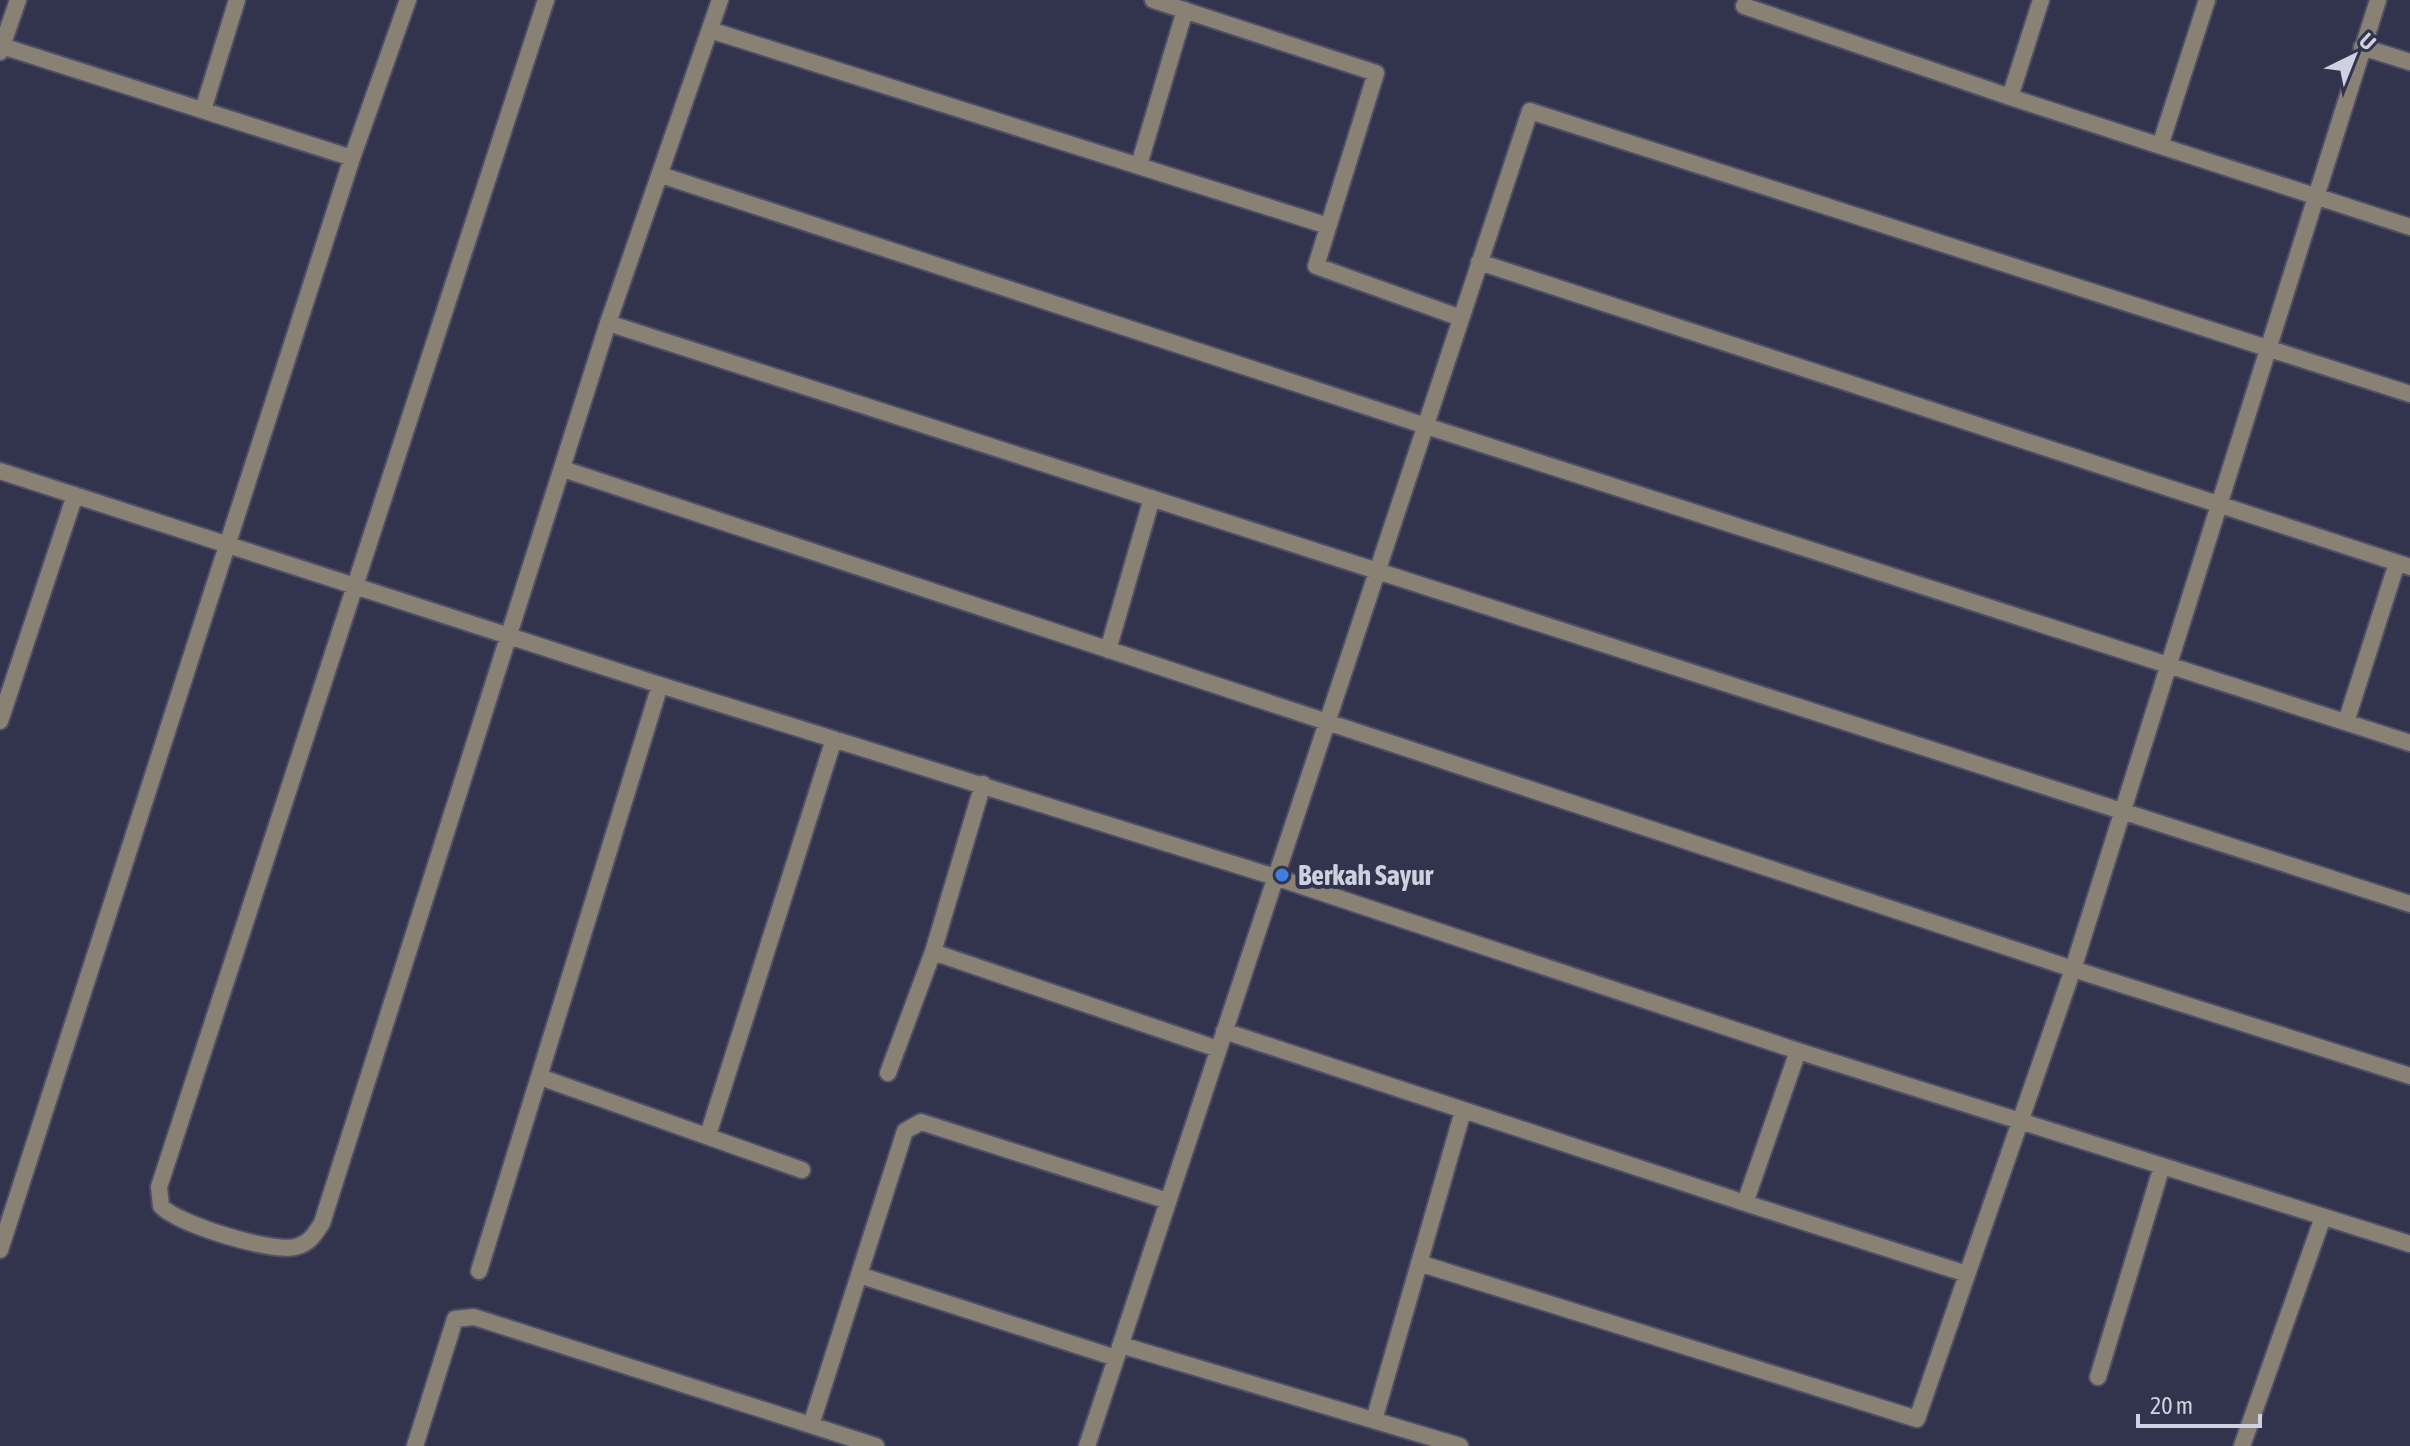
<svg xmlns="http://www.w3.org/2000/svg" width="2410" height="1446" font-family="'Asap Condensed',sans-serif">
  <rect width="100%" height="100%" fill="#32344e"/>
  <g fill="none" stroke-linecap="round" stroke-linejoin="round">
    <defs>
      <path id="minor" d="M546,0L159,1187L161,1206C177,1224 272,1253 295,1247C309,1244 315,1234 322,1223L608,323L720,0
        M1153,0L1376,73L1316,266L1461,318
        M1744,6L2010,97L2410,227
        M710,30L1328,226
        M2,46L352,158
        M2362,47L2410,62
        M0,52L18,0
        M2010,97L2041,0
        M203,110L237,0
        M2160,146L2207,0
        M1139,165L1185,10
        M661,175L1426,426L2410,743
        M1479,262L2410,567
        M608,323L2410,904
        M563,469L2073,969L2410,1076
        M0,471L660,685L1275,877L1798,1051L2410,1244
        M1108,650L1152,498
        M0,721L75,495
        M2346,722L2397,563
        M933,952L1218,1049
        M1224,1031L1745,1203L1798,1051
        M888,1073L933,952L983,784
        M540,1077L802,1170
        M708,1135L834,739
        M1745,1203L1967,1274
        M0,1250L352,158L408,0
        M1419,1263L1917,1419L2073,969L2378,0
        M479,1271L660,685
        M859,1275L1116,1358
        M1121,1345L1460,1446
        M2098,1377L2162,1166
        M1374,1420L1463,1111
        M811,1425L905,1131L921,1122L1168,1201
        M415,1446L455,1319L474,1317L876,1446
        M1087,1446L1530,111L2410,394
        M2242,1446L2323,1217"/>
    </defs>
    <!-- minor casing -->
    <use href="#minor" stroke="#4e5068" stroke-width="20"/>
    <!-- minor -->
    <use href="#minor" stroke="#8a8175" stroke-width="16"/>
  </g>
  <!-- markers -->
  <circle fill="#3f7fe0" stroke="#32344e" stroke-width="3" cx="1282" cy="875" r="8"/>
  <g text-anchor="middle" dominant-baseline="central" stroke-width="8" stroke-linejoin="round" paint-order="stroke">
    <!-- poi labels -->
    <g font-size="28" font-weight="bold" fill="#cfd1e1" stroke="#32344e" text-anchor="start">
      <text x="1298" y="875">Berkah Sayur</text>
    </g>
  </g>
  <!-- north arrow -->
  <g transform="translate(2354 56) rotate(43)" stroke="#32344e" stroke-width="6" paint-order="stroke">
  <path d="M0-6L14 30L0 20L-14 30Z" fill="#cfd1e1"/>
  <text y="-12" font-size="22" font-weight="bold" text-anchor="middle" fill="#cfd1e1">U</text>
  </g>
  <!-- scale -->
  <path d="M2138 1414v12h122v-12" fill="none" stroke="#cfd1e1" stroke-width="4"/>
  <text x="2150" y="1414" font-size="24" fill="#cfd1e1" stroke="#32344e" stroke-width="6" paint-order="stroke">20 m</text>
</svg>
